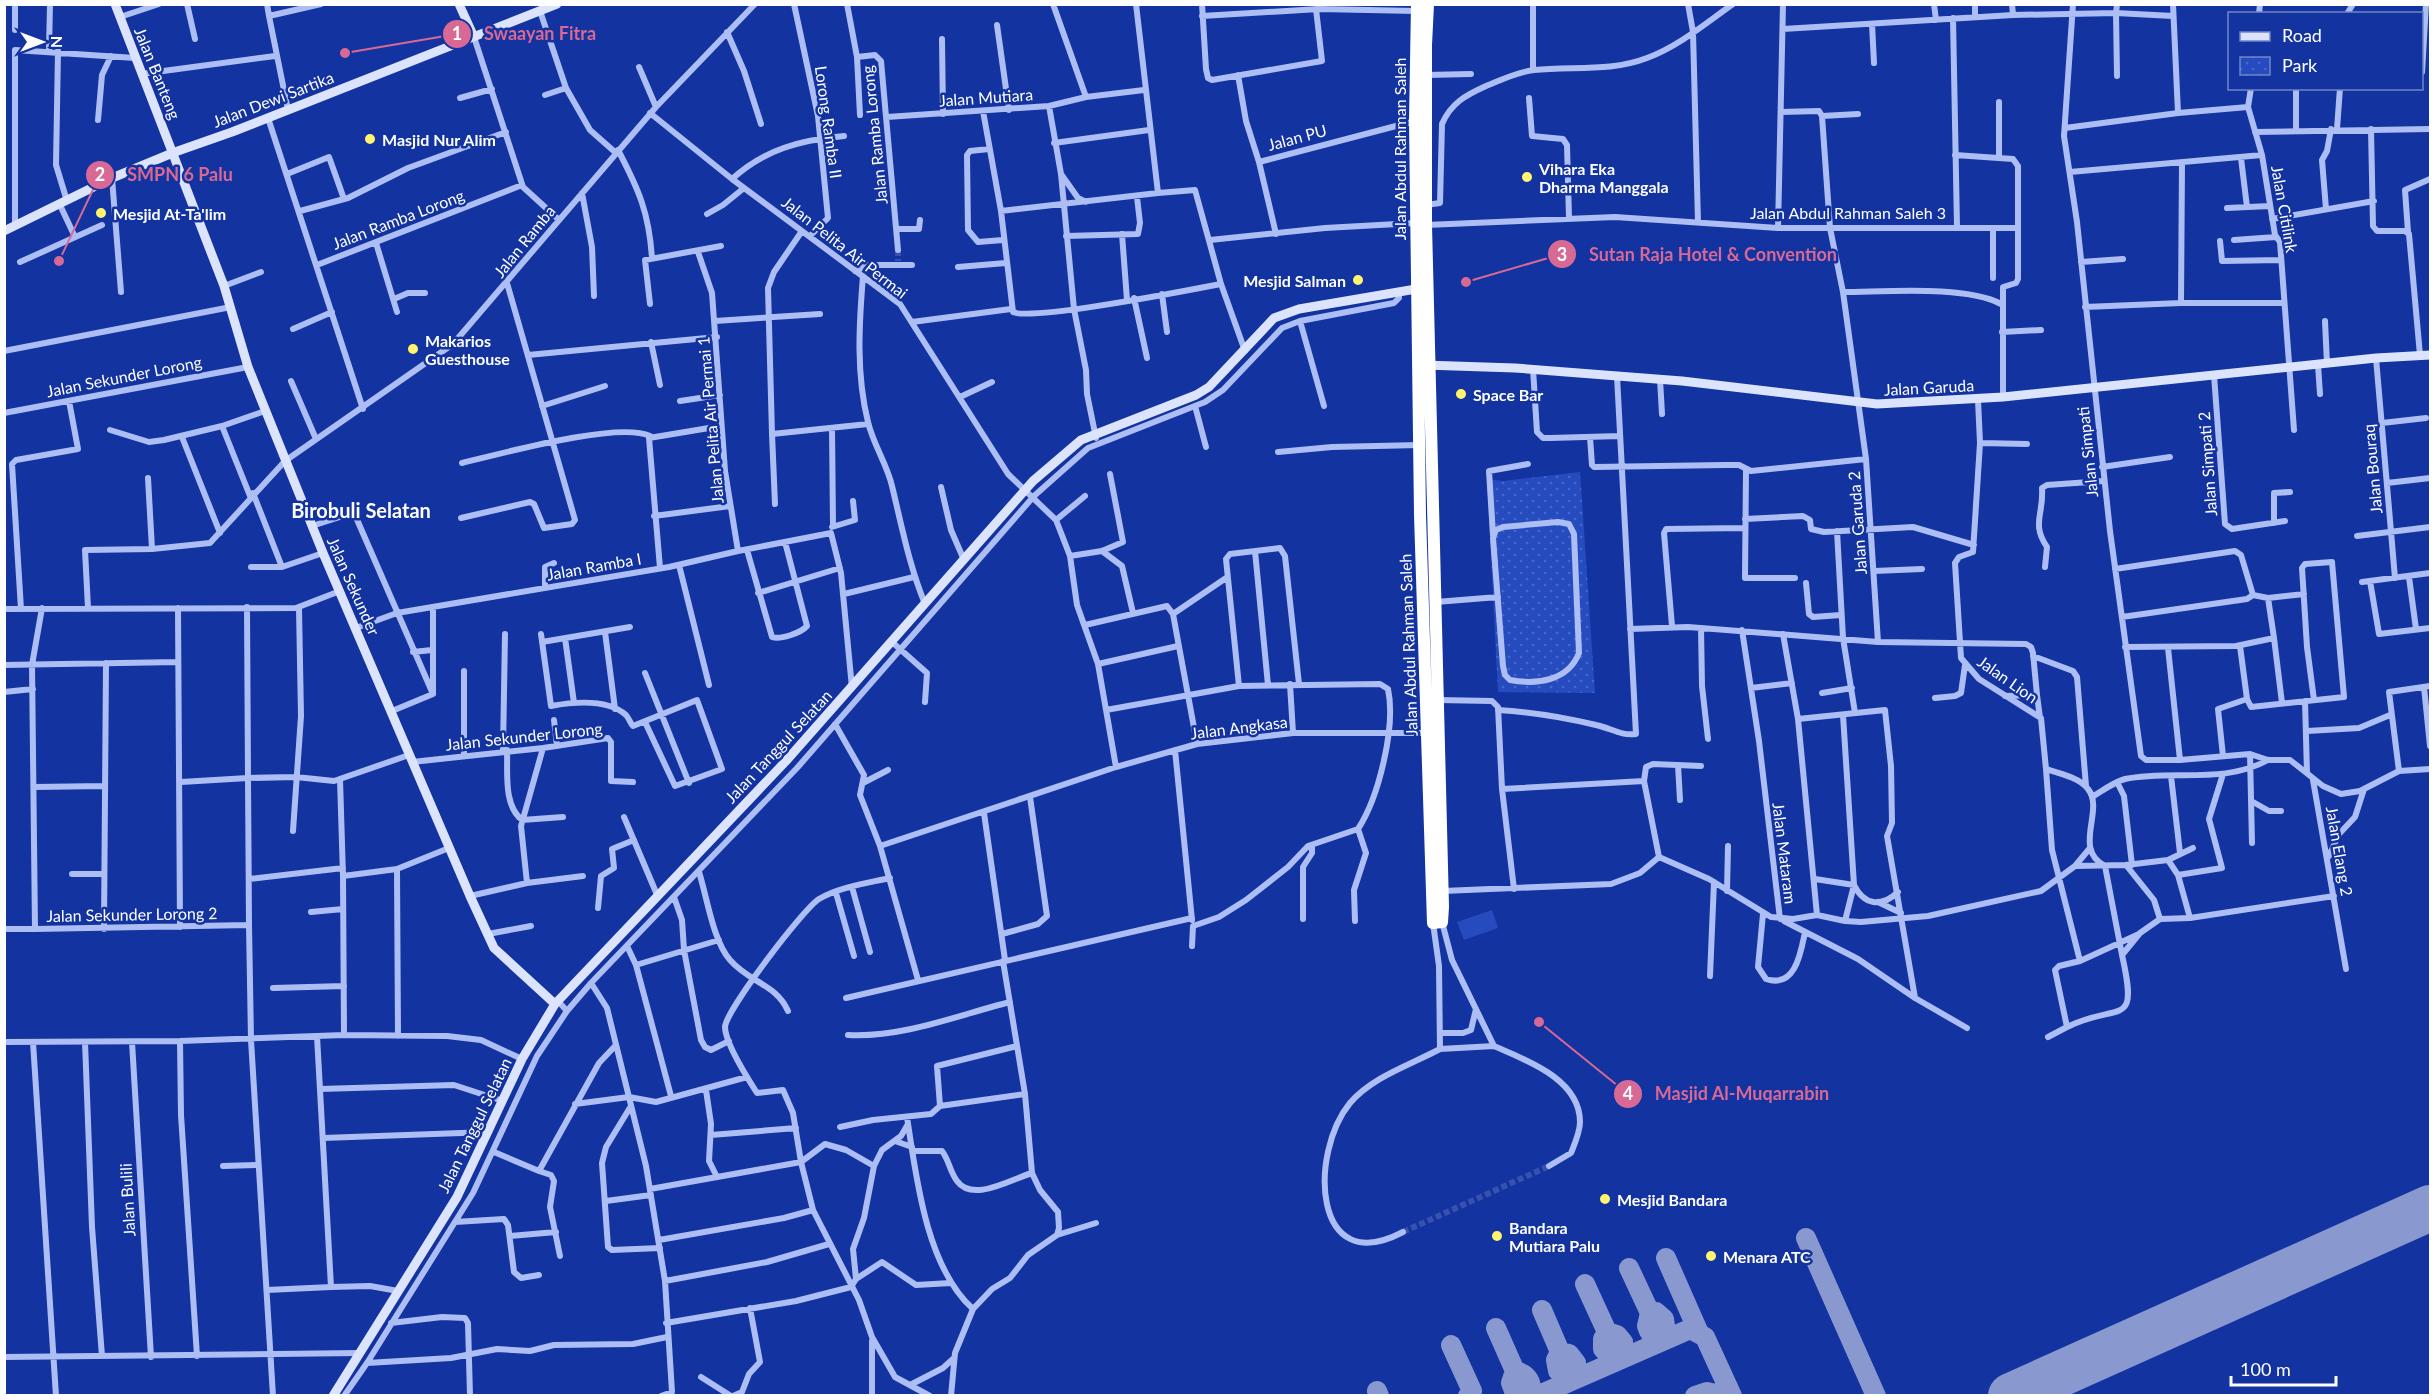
<svg xmlns="http://www.w3.org/2000/svg" width="2435" height="1400" font-family="Lato,sans-serif">
  <defs>
    <pattern id="park-dots" width="8" height="8" patternUnits="userSpaceOnUse" patternTransform="scale(1.5)"><rect width="8" height="8" fill="#264bbf"/><path d="M2 2h.1M6 6h.1" fill="none" stroke="#4766c9" stroke-width="1.8" stroke-linecap="round"/></pattern>
  </defs>
  <rect width="100%" height="100%" fill="#1333a0"/>
  <!-- grass -->
  <path fill="#264bbf" d="M1492,910L1498,928L1464,940L1457,922Z"/>
  <!-- park -->
  <path fill="url(#park-dots)" d="M1580,472L1595,693L1498,692L1487,479L1503,481Z"/>
  <g fill="none" stroke-linecap="round" stroke-linejoin="round">
    <!-- taxiway -->
    <path stroke="#8999d0" stroke-width="20" d="M1806,1238L1876,1396
      M1666,1258L1699,1333
      M1629,1268L1650,1313L1647,1326L1649,1331L1653,1337L1661,1340L1666,1333L1664,1319L1656,1312L1650,1313
      M1585,1284L1607,1332L1617,1335L1623,1342L1620,1359L1610,1356L1603,1349V1339L1607,1332
      M1542,1310L1560,1352L1569,1354L1576,1363L1573,1379L1567,1378L1558,1371L1556,1360L1560,1352
      M1496,1328L1515,1371C1528,1374 1533,1382 1530,1396
      M1451,1345L1472,1391L1468,1396
      M1515,1371L1511,1383L1516,1396
      M1377,1391L1379,1396
      M1537,1396L1690,1329L1705,1337L1732,1396
      M1695,1396L1707,1392L1724,1396"/>
    <!-- runway -->
    <path stroke="#8999d0" stroke-width="46" d="M2011,1396L2430,1208"/>
    <!-- street-tunnel -->
    <path stroke="#3652ae" stroke-width="6" stroke-dasharray="6 3" stroke-linecap="butt" d="M898,250V261
      M1403,1232L1549,1166"/>
    <!-- street -->
    <path stroke="#acbef4" stroke-width="6" d="M187,4L195,39
      M267,4L269,16
      M794,4L818,116L828,218L810,236
      M847,4L857,57L875,55L881,61L898,250
      M1053,4L1086,97
      M1136,4L1158,193L1195,190L1221,284L1245,351
      M1202,4L1206,69L1208,78L1212,80L1322,61L1316,9
      M1533,4V70
      M1688,4L1693,32L1698,222
      M1934,4L1936,20
      M1975,4V17
      M2012,4L2013,15
      M2073,4L2064,136L2077,222L2110,531L2141,756L2146,760H2180L2250,754L2268,760H2290L2323,786L2341,794L2360,791L2399,771L2430,769
      M2173,4L2178,113
      M540,11L566,88L545,95
      M2259,14L2260,4
      M2347,14L2353,4
      M1202,16L1319,9L1416,11
      M120,17L159,4
      M1953,18L1957,227
      M1872,24L1874,63
      M997,25L1009,110
      M1783,29L2013,15L2116,13L2117,4
      M15,30V4
      M727,32L744,71L761,124
      M474,37L523,187L558,219
      M942,39L943,114
      M49,50L50,4
      M58,51L56,165L67,201
      M857,57L860,115
      M639,67L656,107
      M2422,72L2426,4
      M141,74L275,56
      M1238,75L1246,121L1259,162
      M1426,75L1471,74
      M2117,76L2116,13L2173,16
      M566,88L590,130L616,153
      M2251,88L2248,107L2262,155L2275,235L2280,242L2294,430
      M460,98L492,89
      M1529,98L1532,136L1563,139L1567,145L1569,218
      M1049,106L1061,174L1074,309L1086,370L1087,394L1096,438
      M288,110L269,16L321,4
      M983,111L1001,211L1013,312C1032,321 1190,290 1221,284
      M1781,112L1819,111L1822,116L1830,228L1843,292L1866,459L1878,642
      M650,113L732,179L900,304L1008,474L1056,520L1070,556L1077,605L1098,664L1116,767
      M1822,116L1858,114
      M887,117L1049,106L1086,97L1144,90
      M268,118L363,409
      M98,120L102,75L111,56
      M2065,128L2178,113L2248,107
      M2296,129V88
      M2337,129L2340,88
      M2371,129L2373,226L2377,231H2405L2409,234L2420,355
      M2255,132L2430,129
      M1054,143L1149,130
      M989,149L970,151L967,155L968,230L978,242L1003,240
      M618,150C639,190 649,213 652,258
      M1955,155L2013,159L2018,166V279L2016,283L2003,287V397
      M1999,158V102
      M2241,158L2247,207
      M2070,172L2262,155
      M287,174L329,157L344,199
      M1061,174L1078,198L1086,202
      M112,178L121,292
      M732,179C765,149 801,140 844,136
      M582,193L592,247L594,296
      M60,205L75,237
      M1426,205L1440,203L1442,124C1451,103 1466,95 1486,86C1501,80 1517,72 1534,70C1572,66 1611,72 1647,58C1679,46 1706,23 1733,4
      M2227,208L2270,206
      M2326,209L2322,160L2327,151L2331,129
      M300,211L348,198L408,168L506,132
      M1001,211L1158,193
      M707,214L723,205L744,188
      M2272,219L2374,201
      M1426,225L1615,217L1778,228H2018
      M15,226V50L135,58
      M1778,228L1783,4
      M896,229H919L920,220
      M802,231L774,272L768,288L772,434L868,424
      M2408,232L2405,190L2430,179
      M1122,234L1127,300
      M1276,234L1259,162L1415,121
      M1066,236L1138,234L1140,223L1137,197
      M1210,240L1325,228L1415,223
      M2234,240L2276,237
      M2220,241L2222,261L2281,260
      M376,243L397,312
      M698,252L712,293L725,471L738,551L831,533L841,573L852,688
      M20,262L102,225
      M2081,262L2123,259
      M317,265L522,185
      M958,267L1006,263
      M855,271L868,265H912
      M863,276C859,325 856,374 868,422C873,444 887,464 892,486C902,527 909,565 925,604
      M1993,278V228
      M224,286L261,272
      M1843,292C1884,292 1966,285 2001,304
      M1162,294L1167,332
      M1134,298L1147,358
      M394,299L408,293H425
      M2181,303H2283
      M650,304L645,260L721,246
      M2085,307L2181,303L2182,163
      M715,321L820,314
      M1300,321L1324,406
      M2325,321L2327,364
      M912,322L1011,309
      M293,329L332,312
      M2002,332L2041,330
      M651,342L660,385
      M4,351L231,307
      M528,355L717,337
      M2376,358L2395,578
      M2318,365L2320,394
      M1533,369L1537,432L1543,438H1550L1620,436
      M2214,375L2225,524L2232,529L2285,521
      M1660,379L1662,414
      M291,381L316,439
      M960,397L992,382
      M1978,400L1980,443L1973,552L1959,557L1955,563L1961,658L1979,679L2041,718L2046,769C2059,773 2080,778 2088,789C2105,810 2072,849 2105,866
      M680,401L720,395
      M542,406L605,386
      M1195,406L1206,447
      M4,413L248,367
      M2382,423L2426,418
      M222,426L250,496
      M832,428L833,525
      M110,430L149,442L164,440L222,426L265,411
      M772,434L775,504
      M182,437L220,533
      M1590,437L1592,465L1594,467L1725,465H1739L1751,471L1866,459
      M1980,443L2027,444
      M1278,452L1332,447L1420,445
      M462,463C500,454 618,421 650,436
      M2102,467L2170,457
      M1746,470L1745,578H1795
      M148,478L152,549
      M2387,483L2430,478
      M941,487L951,530L964,560
      M253,493L282,567L323,553
      M654,516L730,506
      M461,518L530,502L534,504L544,528L572,524L575,520L507,283
      M1745,519L1803,516L1810,520L1811,529L1824,532L1913,527L1974,545
      M1056,520L1085,496
      M1558,522L1569,524L1574,534L1579,653C1568,681 1537,685 1510,680L1505,675L1503,666L1493,538L1496,530L1503,527Z
      M2274,523V493L2290,492
      M312,526L349,514L355,515L433,694
      M832,527L855,520L853,501
      M1837,531L1843,638L1855,713
      M1493,535L1489,471L1528,464
      M2357,536L2430,527
      M747,550L772,637C780,640 801,633 807,626L785,542
      M1102,551L1122,566L1133,613
      M1255,551L1268,685
      M1070,556L1102,551L1123,542L1110,474
      M679,565L709,685
      M251,567H282
      M2045,567L2047,547C2031,524 2044,514 2042,488L2047,485L2104,481
      M660,568L649,438L721,426
      M2115,569L2235,551L2241,555L2253,595L2268,598L2274,638
      M1874,571L1922,569
      M2409,577L2416,629
      M2370,581L2379,634L2430,628
      M2362,582L2430,573
      M1806,583L1809,614L1813,617L1841,615
      M545,588V567L554,563
      M758,593L840,568
      M844,594L914,577
      M2268,598L2304,594
      M1436,602L1498,597
      M42,608L32,665L35,929L249,925L248,778L296,777L334,781L409,755
      M88,608L85,550L152,549L210,543L285,461L453,344L656,107L755,4
      M178,608L180,927
      M4,609L296,608L340,591
      M21,609L12,464L16,460L78,449L69,401
      M2122,617L2247,599L2253,595
      M1085,625L1167,606L1173,614
      M1672,626L1664,533L1666,529L1745,528
      M356,628L397,613L669,567L738,551
      M1701,628L1702,686L1708,739
      M1630,629L1688,627L1878,642L2026,644L2031,647L2033,653L2037,695L2005,696
      M1742,630L1759,741L1780,919
      M605,632L615,709
      M541,634L551,706C573,702 607,698 626,715C629,718 630,723 633,726L697,700L722,769L675,786L645,722
      M1783,634L1798,719L1817,915
      M565,638L574,703
      M542,642L630,627
      M892,642L927,673L925,702
      M2240,646L2247,699L2251,707L2344,697L2332,562L2305,564L2302,568L2307,647L2314,700
      M2125,647L2236,646L2274,638L2282,703
      M2168,648L2180,760
      M413,652L432,650
      M2033,656L2073,671L2077,677L2086,786
      M1098,664L1178,646
      M4,665L178,662
      M645,673L689,783
      M1290,684L1293,733
      M1239,686L1226,559L1230,554L1280,548L1285,556L1299,684
      M2424,687L2430,746
      M1751,688L1792,683
      M4,692L33,689
      M1822,693L1852,688
      M2037,695L2040,718
      M1935,698L1955,696L1961,693L1965,665
      M1438,700L1492,701L1498,707L1502,789L1514,889
      M2305,701L2307,773
      M1106,710L1239,686L1380,684L1388,689C1396,726 1379,797 1358,829L1308,846L1288,867L1246,900L1219,917L1193,926L1192,946
      M1498,710C1532,712 1563,717 1596,725C1611,728 1620,736 1636,734L1617,376
      M392,711L433,694V608
      M1798,719L1885,710L1891,766L1892,823L1887,836L1915,998L1967,1028
      M554,720L557,746
      M835,724L864,775L860,795L880,846L918,980
      M2307,731L2359,728L2390,715
      M1197,744L1173,614L1226,578
      M503,750L505,634
      M507,750C508,772 503,805 522,820L563,817
      M1175,750L1192,920
      M2250,754L2252,843
      M464,755V671
      M2223,756L2218,709L2247,699
      M412,762L543,748L608,738L611,742V781L633,782
      M1678,765L1680,800
      M1701,766L1653,764L1646,767L1644,781L1659,857L1709,879L1771,917L1793,919L1817,915L1845,921L1854,885L1843,715
      M2046,769L2052,850L2080,961L2059,966L2055,970L2067,1027C2120,1001 2139,1031 2122,955L2140,933L2160,919L2154,900L2126,865
      M2399,771L2389,692L2430,686
      M2171,776L2180,853
      M340,779L343,876L397,869L449,848
      M2313,780L2346,969
      M181,782L248,778L247,607
      M2117,782L2124,796L2132,865
      M863,783L888,770
      M34,787L104,786
      M1502,789L1644,781
      M2092,797C2102,791 2114,782 2125,779C2173,769 2223,785 2268,760
      M2253,802L2269,811H2281
      M984,813L1005,960
      M624,817L658,897
      M293,831L301,716L299,608
      M880,846L1116,767L1197,744L1293,733H1427
      M2329,856L2339,834L2355,817L2364,789
      M2168,860L2193,848
      M2075,866L2126,865L2168,860L2178,875L2190,918
      M2105,866L2122,955
      M397,869L398,1036
      M699,872C707,897 713,941 730,960C750,983 776,984 788,1011
      M72,874H103
      M2178,875L2222,868L2209,819L2223,774
      M343,876L344,1035
      M890,878C868,883 839,887 819,899C804,908 726,1010 725,1027C725,1043 748,1079 757,1093L783,1090L793,1113L801,1162L813,1210L859,1300L872,1337L895,1377L930,1396
      M249,879L343,868
      M1815,879L1854,885C1864,905 1881,908 1898,892
      M527,883L521,826L543,748
      M852,887L870,952
      M1443,891L1611,884L1640,873L1659,857
      M1727,891L1728,846
      M836,893L854,956
      M470,896L527,883L583,876
      M674,897L682,920L684,950L701,1040L705,1047L711,1050L729,1041
      M1878,902L1901,913
      M598,908L601,876L614,868L612,849L634,840
      M311,912L343,909
      M1763,914L1758,967L1766,979C1796,989 1801,951 1805,932
      M1303,919V867L1312,853V845
      M2160,919L2190,918L2334,896
      M1355,921L1354,890L1366,853L1358,829
      M1784,921L1858,959L1915,998
      M1845,921L1861,922L1928,916L2041,891L2075,866L2090,848
      M1442,922L1452,960L1494,1046C1526,1060 1580,1079 1580,1122C1580,1132 1575,1143 1571,1153L1549,1166
      M249,925L251,1040L273,1396
      M4,929H35
      M104,929L106,663
      M488,934L531,926
      M1002,934L1038,924L1047,916L1030,797
      M627,946L636,965L719,940
      M2080,961L2139,934
      M636,965L671,1096
      M1710,976L1714,882
      M591,983L797,768L1034,496L1088,448L1205,402L1223,390L1282,328L1300,321L1394,303L1399,298V291
      M273,988L344,986
      M846,998L1192,918
      M558,1001L567,1011L591,983L607,1008L646,1166L665,1281L672,1392L661,1396
      M1441,1033H1463L1471,1030L1476,1009
      M848,1035C902,1038 959,1015 1010,1002
      M317,1036L331,1287L370,1286L398,1291
      M2048,1037L2067,1027
      M180,1041L181,1115L197,1356
      M4,1042L180,1041L344,1035L447,1036L481,1040L522,1059
      M33,1042L56,1396
      M85,1042L92,1227L102,1356
      M132,1042L151,1357
      M1440,1049L1494,1046
      M320,1089L454,1085L503,1101
      M706,1090L711,1124L709,1161L717,1177
      M575,1104L629,1097L656,1102L747,1077
      M631,1106L606,1147L602,1163L608,1247L612,1250L660,1248
      M940,1106L937,1066L1017,1046
      M907,1117C916,1176 926,1267 973,1309
      M840,1127L873,1120L931,1114L940,1106L1025,1094
      M711,1135L796,1128
      M323,1138L489,1132
      M895,1141L912,1147
      M913,1151H942C949,1160 950,1172 957,1181C973,1203 1011,1179 1032,1173
      M494,1152L539,1171L599,1063L616,1045
      M223,1166L258,1165
      M539,1171L551,1175L554,1181L550,1207L560,1256
      M650,1189L801,1162L825,1144L846,1150L874,1166
      M606,1201L651,1195
      M455,1222L504,1219L508,1225L514,1272L521,1278L539,1275
      M1403,1232C1312,1280 1309,1153 1350,1103C1372,1077 1410,1065 1440,1049L1439,966L1433,923
      M1057,1235L1096,1223
      M510,1236L556,1232
      M659,1240L784,1218L813,1210
      M856,1279L882,1262L916,1285L951,1283
      M665,1281L767,1262L829,1244
      M267,1290L331,1287
      M391,1323L442,1317L465,1318L468,1323L470,1396
      M666,1323L796,1301L851,1287L856,1279L853,1249L864,1218L874,1166L882,1150L901,1136L908,1124
      M4,1357L360,1353
      M367,1363L451,1358L497,1349L530,1351L554,1345L633,1344L667,1337
      M701,1377L731,1396
      M912,1384L943,1368L954,1358
      M344,1396L367,1363L473,1193L537,1056L567,1011
      M733,1396L742,1392L749,1374L760,1362L750,1308
      M872,1396V1341
      M951,1396L955,1353L973,1309L992,1289L1010,1278L1028,1255L1057,1235L1059,1228L1058,1212L1040,1190L1032,1173L1025,1094L1003,961"/>
    <!-- secondary -->
    <path stroke="#dce4fd" stroke-width="9" d="M115,4L224,286L248,367L323,553L470,896L494,948L555,1004
      M459,4L474,37
      M4,231L112,178L175,152L232,132L557,4
      M1424,365L1515,368L1682,381L1877,404L2003,397L2376,358L2430,355
      M333,1396L457,1197L522,1059L555,1004L786,761L1033,481L1081,440L1196,395L1209,387L1274,318L1299,309L1416,289"/>
    <!-- highway -->
    <path stroke="#fff" stroke-width="12" d="M1417,4L1415,121L1420,515L1433,923L1442,922L1443,907L1426,225V45L1428,4"/>
  </g>
  <!-- markers -->
  <g fill="#fff36f" stroke="#1333a0" stroke-width="2">
    <circle cx="370" cy="139" r="6"/>
    <circle cx="1527" cy="177" r="6"/>
    <circle cx="101" cy="213" r="6"/>
    <circle cx="1358" cy="280" r="6"/>
    <circle cx="413" cy="349" r="6"/>
    <circle cx="1461" cy="394" r="6"/>
    <circle cx="1605" cy="1199" r="6"/>
    <circle cx="1497" cy="1236" r="6"/>
    <circle cx="1711" cy="1256" r="6"/>
  </g>
  <g text-anchor="middle" dominant-baseline="central" stroke-width="5" stroke-linejoin="round" paint-order="stroke">
    <!-- street labels -->
    <g font-size="16" fill="#fff" stroke="#1333a0">
      <text transform="translate(158 73) rotate(68)">Jalan Banteng</text>
      <text transform="translate(986 97) rotate(-4)">Jalan Mutiara</text>
      <text transform="translate(273 99) rotate(-21)">Jalan Dewi Sartika</text>
      <text transform="translate(829 122) rotate(82)">Lorong Ramba II</text>
      <text transform="translate(874 135) rotate(-96)">Jalan Ramba Lorong</text>
      <text transform="translate(1297 137) rotate(-15)">Jalan PU</text>
      <text transform="translate(1399 149) rotate(-90)">Jalan Abdul Rahman Saleh</text>
      <text transform="translate(2285 209) rotate(80)">Jalan Citilink</text>
      <text x="1848" y="212">Jalan Abdul Rahman Saleh 3</text>
      <text transform="translate(398 219) rotate(-21)">Jalan Ramba Lorong</text>
      <text transform="translate(524 241) rotate(-51)">Jalan Ramba</text>
      <text transform="translate(845 247) rotate(38)">Jalan Pelita Air Permai</text>
      <text transform="translate(124 376) rotate(-11)">Jalan Sekunder Lorong</text>
      <text transform="translate(1929 387) rotate(-3)">Jalan Garuda</text>
      <text transform="translate(710 420) rotate(-95)">Jalan Pelita Air Permai 1</text>
      <text transform="translate(2087 452) rotate(-96)">Jalan Simpati</text>
      <text transform="translate(2207 464) rotate(-94)">Jalan Simpati 2</text>
      <text transform="translate(2372 469) rotate(-95)">Jalan Bouraq</text>
      <text transform="translate(1857 523) rotate(-94)">Jalan Garuda 2</text>
      <text transform="translate(594 566) rotate(-10)">Jalan Ramba I</text>
      <text transform="translate(354 586) rotate(66)">Jalan Sekunder</text>
      <text transform="translate(1408 645) rotate(-92)">Jalan Abdul Rahman Saleh</text>
      <text transform="translate(2008 679) rotate(35)">Jalan Lion</text>
      <text transform="translate(1239 727) rotate(-7)">Jalan Angkasa</text>
      <text transform="translate(524 736) rotate(-6)">Jalan Sekunder Lorong</text>
      <text transform="translate(778 746) rotate(-47)">Jalan Tanggul Selatan</text>
      <text transform="translate(2340 851) rotate(80)">Jalan Elang 2</text>
      <text transform="translate(1785 853) rotate(83)">Jalan Mataram</text>
      <text transform="translate(132 914) rotate(-1)">Jalan Sekunder Lorong 2</text>
      <text transform="translate(474 1125) rotate(-64)">Jalan Tanggul Selatan</text>
      <text transform="translate(127 1200) rotate(-93)">Jalan Bulili</text>
    </g>
    <!-- poi labels -->
    <g font-size="16" font-weight="bold" fill="#fff" stroke="#1333a0" text-anchor="start">
      <text x="382" y="139">Masjid Nur Alim</text>
      <text x="1539" y="168">Vihara Eka<tspan x="1539" dy="18">Dharma Manggala</tspan></text>
      <text x="113" y="213">Mesjid At-Ta'lim</text>
      <text x="1346" y="280" text-anchor="end">Mesjid Salman</text>
      <text x="425" y="340">Makarios<tspan x="425" dy="18">Guesthouse</tspan></text>
      <text x="1473" y="394">Space Bar</text>
      <text x="1617" y="1199">Mesjid Bandara</text>
      <text x="1509" y="1227">Bandara<tspan x="1509" dy="18">Mutiara Palu</tspan></text>
      <text x="1723" y="1256">Menara ATC</text>
    </g>
    <!-- quarter labels -->
    <g font-size="20" font-weight="bold" fill="#fff" stroke="#1333a0">
      <text x="361" y="510">Birobuli Selatan</text>
    </g>
  </g>
  <!-- callouts -->
  <path fill="none" stroke="#d76994" stroke-width="2" d="M345 53L457 34M59 261L100 175M1466 282L1562 254M1539 1022L1628 1094"/>
  <g fill="#d76994" stroke="#1333a0" stroke-width="2">
    <circle cx="345" cy="53" r="6"/>
    <circle cx="59" cy="261" r="6"/>
    <circle cx="1466" cy="282" r="6"/>
    <circle cx="1539" cy="1022" r="6"/>
    <circle cx="457" cy="34" r="15"/>
    <circle cx="100" cy="175" r="15"/>
    <circle cx="1562" cy="254" r="15"/>
    <circle cx="1628" cy="1094" r="15"/>
  </g>
  <g font-size="18" text-anchor="middle" font-weight="bold" fill="#fff">
    <text x="457" y="40">1</text>
    <text x="100" y="181">2</text>
    <text x="1562" y="261">3</text>
    <text x="1628" y="1100">4</text>
  </g>
  <g font-size="18" text-anchor="middle" font-weight="bold" fill="#d76994" stroke="#1333a0" stroke-width="5" stroke-linejoin="round" paint-order="stroke">
    <text x="540" y="40">Swaayan Fitra</text>
    <text x="180" y="181">SMPN 6 Palu</text>
    <text x="1713" y="261">Sutan Raja Hotel &amp; Convention</text>
    <text x="1742" y="1100">Masjid Al-Muqarrabin</text>
  </g>
  <!-- border -->
  <rect width="2435" height="1400" fill="none" stroke="#ffffff" stroke-width="12"/>
  <!-- legend -->
  <rect x="2228" y="12" width="195" height="78" fill="#1333a0" stroke="#7185c6" stroke-width="1.5"/>
  <rect x="2240" y="32" width="30" height="9" fill="#dce4fd" stroke="#7185c6" stroke-width="1.5"/>
  <text x="2282" y="42" font-size="18" fill="#ffffff">Road</text>
  <rect x="2240" y="57" width="30" height="18" fill="url(#park-dots)" stroke="#7185c6" stroke-width="1.5"/>
  <text x="2282" y="72" font-size="18" fill="#ffffff">Park</text>
  <!-- north arrow -->
  <g transform="translate(42 42) rotate(90)" stroke="#1333a0" stroke-width="4.5" paint-order="stroke">
  <path d="M0-4.5L10 22L0 15L-10 22Z" fill="#ffffff"/>
  <text y="-9" font-size="16" font-weight="bold" text-anchor="middle" fill="#ffffff">N</text>
  </g>
  <!-- scale -->
  <path d="M2231 1376v9h105v-9" fill="none" stroke="#ffffff" stroke-width="3"/>
  <text x="2240" y="1376" font-size="18" fill="#ffffff" stroke="#1333a0" stroke-width="4.5" paint-order="stroke">100 m</text>
</svg>
